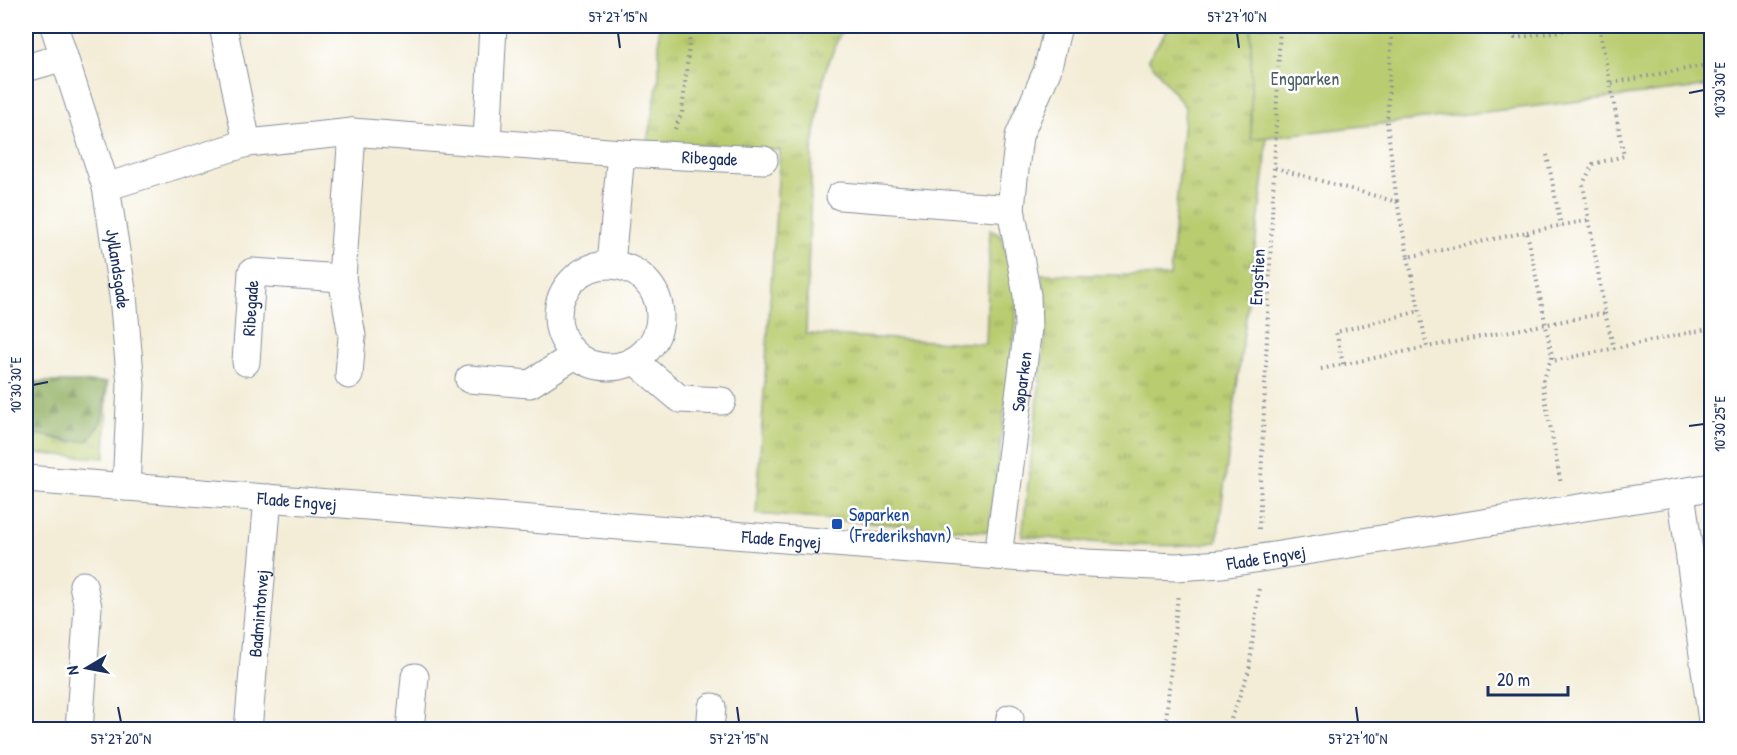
<svg xmlns="http://www.w3.org/2000/svg" width="1737" height="755" font-family="'Patrick Hand',sans-serif">
  <defs>
    <pattern id="grass-tufts" width="24" height="20" patternUnits="userSpaceOnUse" patternTransform="scale(1.5)"><rect width="24" height="20" fill="#b9cc70"/><path d="M3 7l-1-3M5 7V3M7 7l1-3M15 17l-1-3M17 17v-4M19 17l1-3" fill="none" stroke="#96a65f"/></pattern>
    <pattern id="forest-firs" width="22" height="20" patternUnits="userSpaceOnUse" patternTransform="scale(1.5)"><rect width="22" height="20" fill="#92b062"/><path d="M5 1l3.5 6h-7zM16 11l3.5 6h-7z" fill="#769054"/></pattern>
  </defs>
  <rect width="100%" height="100%" fill="#fff"/>
  <filter id="ink" filterUnits="userSpaceOnUse"><feTurbulence type="fractalNoise" baseFrequency=".0167" numOctaves="2"/><feDisplacementMap in="SourceGraphic" scale="12" xChannelSelector="R" yChannelSelector="G"/><feConvolveMatrix kernelMatrix="1 2 1 2 8 2 1 2 1" color-interpolation-filters="sRGB"/></filter>
  <filter id="wash" filterUnits="userSpaceOnUse"><feTurbulence type="fractalNoise" baseFrequency=".008" numOctaves="4" result="noise"/><feDisplacementMap in="SourceGraphic" scale="24" xChannelSelector="R" yChannelSelector="G"/><feGaussianBlur stdDeviation="1.35" result="paint"/><feColorMatrix in="noise" values="0 0 0 0 0 0 0 0 0 0 0 0 0 0 0 0 0 1.4 0 .05"/><feComposite in="paint" operator="in"/></filter>
  <g filter="url(#wash)">
    <rect width="100%" height="100%" fill="#f3ecd6"/>
    <!-- grass -->
    <path fill="url(#grass-tufts)" stroke="#6a7e67" stroke-width="1.5" d="M659,26H843L825,72L812,152L806,334L986,344L990,229L1001,235L1017,293L1016,325L989,532L756,514L780,150L647,142L659,77Z
      M1170,26H1273L1265,169L1217,542C1153,551 1086,541 1022,536L1048,311L1041,274L1170,276L1185,107L1148,59Z
      M107,382L105,458L26,453V435L39,434L72,443L102,420Z"/>
    <!-- forest -->
    <path fill="url(#forest-firs)" stroke="#567060" stroke-width="1.5" d="M26,382H107L102,420L90,440C62,445 51,432 26,435Z"/>
    <!-- park -->
    <path fill="#b9cc70" stroke="#6a7e67" stroke-width="1.5" d="M1251,26H1711V86L1251,139Z"/>
  </g>
  <g filter="url(#ink)">
    <g fill="none" stroke-linecap="round" stroke-linejoin="round">
      <defs>
        <g id="minor">
          <path id="s1" d="M54,26L106,187L123,296L131,385L126,487"/>
          <path d="M223,26L247,143"/>
          <path d="M26,68L64,57"/>
          <path d="M487,141L493,26"/>
          <path id="s2" d="M106,187L247,143L352,132L621,153L764,160"/>
          <path d="M840,196L1011,209"/>
          <path d="M611,264L621,153"/>
          <circle cx="609" cy="316" r="51"/>
          <path d="M635,361L680,399L722,401"/>
          <path id="s3" d="M246,362L252,272L342,278"/>
          <path d="M349,375L352,336L342,278L352,132"/>
          <path d="M469,379L530,384L575,355"/>
          <path id="s4" d="M26,479L1087,563L1176,567L1222,564L1712,487"/>
          <path d="M1681,492L1712,721"/>
          <path id="s5" d="M998,556L1028,328L1027,295L1011,209L1014,178L1019,136L1047,71L1058,26"/>
          <path d="M79,730L88,607L83,585"/>
          <path id="s6" d="M248,730L268,498"/>
          <path d="M410,730L415,677"/>
          <path d="M710,730L712,707"/>
          <path d="M1008,730L1010,718"/>
        </g>
      </defs>
      <!-- minor casing -->
      <use href="#minor" stroke="#878e9a" stroke-width="29"/>
      <!-- path -->
      <path stroke="#878e9a" stroke-width="4" stroke-dasharray="1.5 4.5" stroke-linecap="butt" d="M1392,26L1387,123L1397,202
        M1511,26L1515,38L1592,26
        M1708,26L1712,43
        M1612,83L1712,64
        M675,129L682,113L691,26
        M1547,155L1561,226
        M1275,168L1397,202L1408,257L1527,232L1553,361L1712,328
        M1527,232L1589,220
        M1408,257L1427,347L1605,313L1583,184L1593,164L1624,156L1599,26
        M1605,313L1614,349
        M1552,357L1542,382L1561,484
        M1343,364L1336,332L1420,311
        M1321,369L1427,347
        M1259,529L1280,26
        M1165,730L1178,593
        M1227,730L1249,670L1259,588"/>
      <!-- minor -->
      <use href="#minor" stroke="#fff" stroke-width="27"/>
    </g>
  </g>
  <!-- ticks -->
  <path fill="none" stroke="#1b2f5e" stroke-width="2" d="M618,33L620,48M1237,33L1239,48M1689,93L1704,90M33,385L48,382M1689,426L1704,424M118,707L121,722M737,707L739,722M1356,707L1358,722"/>
  <!-- markers -->
  <rect fill="#1a4fb4" stroke="#fff" stroke-width="2" x="831" y="518" width="12" height="12" rx="3"/>
  <g text-anchor="middle" dominant-baseline="central" stroke-width="5" stroke-linejoin="round" paint-order="stroke">
    <!-- park labels -->
    <g font-size="18" fill="#4a5e63" stroke="#fff">
      <text x="1305" y="78">Engparken</text>
    </g>
    <!-- street labels -->
    <g font-size="18" fill="#1b2f5e" stroke="#fff">
      <text stroke="none"><textPath href="#s2" startOffset="612">Ribegade</textPath></text>
      <text stroke="none"><textPath href="#s1" startOffset="252">Jyllandsgade</textPath></text>
      <text transform="translate(1257 277) rotate(-87)">Engstien</text>
      <text stroke="none"><textPath href="#s3" startOffset="54">Ribegade</textPath></text>
      <text stroke="none"><textPath href="#s5" startOffset="176">Søparken</textPath></text>
      <text stroke="none"><textPath href="#s4" startOffset="272">Flade Engvej</textPath></text>
      <text stroke="none"><textPath href="#s4" startOffset="758">Flade Engvej</textPath></text>
      <text stroke="none"><textPath href="#s4" startOffset="1244">Flade Engvej</textPath></text>
      <text stroke="none"><textPath href="#s6" startOffset="117">Badmintonvej</textPath></text>
    </g>
    <!-- transit labels -->
    <g font-size="18" fill="#164399" stroke="#fff" text-anchor="start">
      <text x="849" y="514">Søparken<tspan x="849" dy="21">(Frederikshavn)</tspan></text>
    </g>
  </g>
  <!-- margin -->
  <rect width="1737" height="755" fill="none" stroke="#fff" stroke-width="66"/>
  <!-- north arrow -->
  <g transform="translate(87 668) rotate(260)" stroke="#ffffff" stroke-width="4.5" paint-order="stroke">
  <path d="M0-4.5L10 22L0 15L-10 22Z" fill="#1b2f5e"/>
  <text y="-9" font-size="16" font-weight="bold" text-anchor="middle" fill="#1b2f5e">N</text>
  </g>
  <!-- scale -->
  <path d="M1488 686v9h80v-9" fill="none" stroke="#1b2f5e" stroke-width="3"/>
  <text x="1497" y="686" font-size="18" fill="#1b2f5e" stroke="#ffffff" stroke-width="4.5" paint-order="stroke">20 m</text>
  <rect x="33" y="33" width="1671" height="689" fill="none" stroke="#1b2f5e" stroke-width="2"/>
  <g font-size="15" text-anchor="middle" fill="#1b2f5e">
    <text x="618" y="22">57°27'15"N</text>
    <text x="1237" y="22">57°27'10"N</text>
    <text transform="translate(1720 90) rotate(-90)" y="5">10°30'30"E</text>
    <text transform="translate(16 385) rotate(-90)" y="5">10°30'30"E</text>
    <text transform="translate(1720 424) rotate(-90)" y="5">10°30'25"E</text>
    <text x="121" y="744">57°27'20"N</text>
    <text x="739" y="744">57°27'15"N</text>
    <text x="1358" y="744">57°27'10"N</text>
  </g>
</svg>
